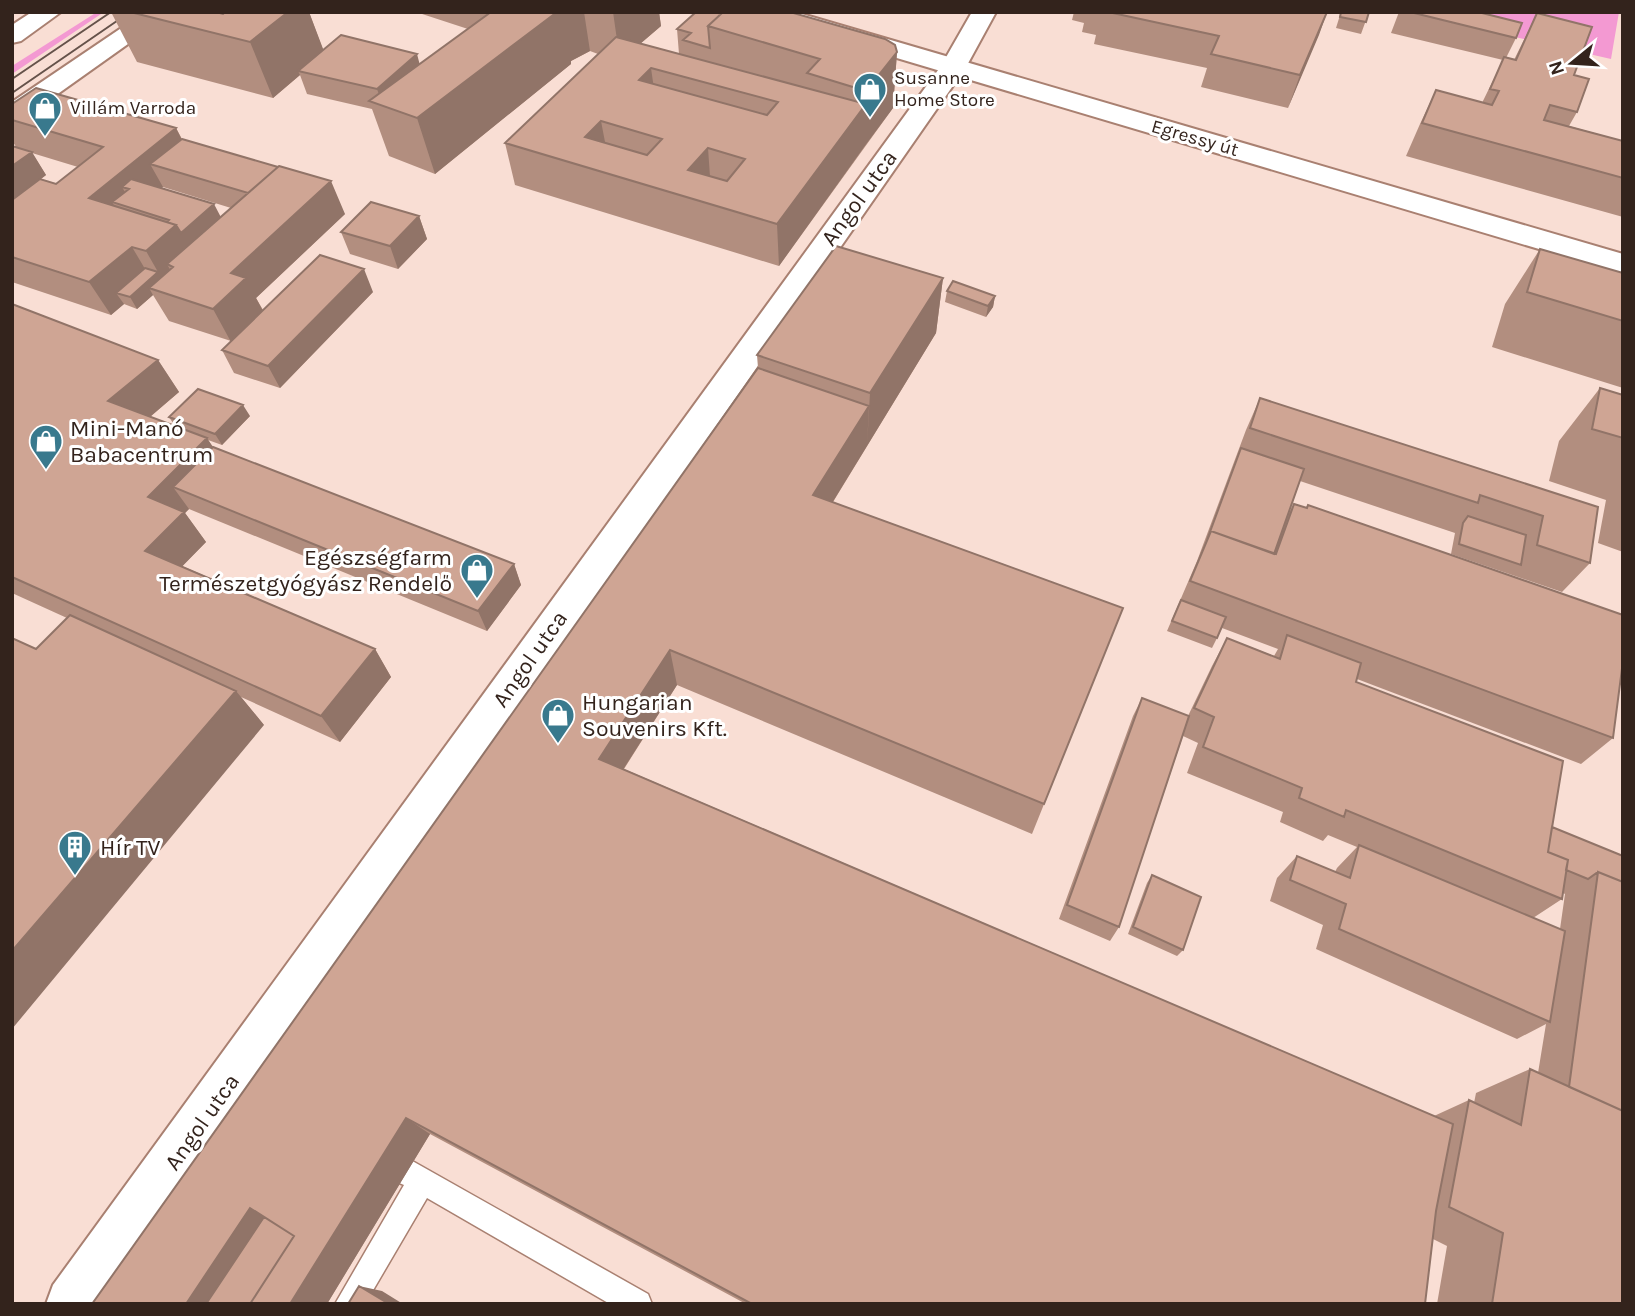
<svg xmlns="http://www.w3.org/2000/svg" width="1635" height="1316" font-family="Karla,sans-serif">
  <rect width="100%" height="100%" fill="#f9ded4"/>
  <!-- green -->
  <path fill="#f399d2" d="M97,12H104L12,74V66Z
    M1405,12H1619L1611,59Z"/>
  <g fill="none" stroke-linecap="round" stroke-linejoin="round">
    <defs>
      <path id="lane" d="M407,1158L648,1294L652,1304H610L427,1198L365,1304H335L404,1185L397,1182L393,1172L397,1162Z"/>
      <path id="street" d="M32,12H61L21,41L12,43V25Z
        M972,12H996L966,67L104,1304H46L53,1285L941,66Z"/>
      <path id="secondary" d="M145,12H173L21,120L12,122V102Z
        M756,12H795L1623,254V274L759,17Z"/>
    </defs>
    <!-- lane casing -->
    <use href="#lane" stroke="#a98071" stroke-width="3"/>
    <!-- street casing -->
    <use href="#street" stroke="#a98071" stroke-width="4"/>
    <!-- secondary casing -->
    <use href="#secondary" stroke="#a98071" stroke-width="4"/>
    <!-- lane -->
    <use href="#lane" fill="#fff" fill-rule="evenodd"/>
    <!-- street -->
    <use href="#street" fill="#fff" fill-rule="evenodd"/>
    <!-- secondary -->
    <use href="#secondary" fill="#fff" fill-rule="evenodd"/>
    <!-- tram -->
    <path stroke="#65524a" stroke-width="2" d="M12,79L111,12
      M12,93L130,12"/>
  </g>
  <!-- wall -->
  <path fill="#b28e7f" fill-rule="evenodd" d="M111,12H309L323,50L420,64L468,29L416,12H659L661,26L640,44L679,54L677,29L696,12L897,52L893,108L779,266L515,185L505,143L598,54L590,51L571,61V64L435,174L389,156L372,109L307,94L300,75L273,98L137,62Z
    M1074,12H1327L1288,108L1201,87L1207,68L1094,44L1096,35L1082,32L1084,23L1072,20Z
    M1341,12H1369L1361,34L1336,28Z
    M1399,12H1478L1516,38L1506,58L1514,60L1537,13L1574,75L1577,112L1569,126L1623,141V217L1406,156L1420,124L1436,90L1482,103L1503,60L1391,33Z
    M12,104L176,128L182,139L345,214L256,298L263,310L373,292L280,388L234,373L222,350L231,341L169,321L153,295L137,309L124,304L111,315L12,282V146L17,148L12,141ZM32,153L78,167L56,184L41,179L46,175ZM163,187L231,208L221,217L161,188Z
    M419,216L427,239L398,269L350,254L341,232Z
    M1540,249L1623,273V388L1492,347L1505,304Z
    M943,278L936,333L833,502L1123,608L1032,834L677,685L624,769L1434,1116L1469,1100L1474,1103L1476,1093L1530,1069L1538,1073L1546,1024L1517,1039L1316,949L1323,925L1270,901L1277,878L1297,856L1335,872L1337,868L1357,847L1328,835L1323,841L1280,822L1283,812L1187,773L1198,743L1183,736L1119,927L1110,941L1059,919L1133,716L1142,698L1188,716L1212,666L1227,638L1274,656L1278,649L1222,628L1212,648L1167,631L1197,561L1246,430L1260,398L1598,507L1590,563L1562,592L1451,554L1455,533L1300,481L1289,513L1294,504L1306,508L1308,505L1613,738L1581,764L1357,679L1356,682L1552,827L1623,856V1304H1437L1447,1246L1433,1239L1425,1304H746L430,1134L327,1304H92L758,368L757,355ZM1563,893L1565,894L1560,929L1533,918L1562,899Z
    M947,291L995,296L993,307L986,317L945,302Z
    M12,304L158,360L179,392L150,417L175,426L169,417L250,416L222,445L208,440L213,447L514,564L521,585L487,631L189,509L185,513L206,542L182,566L375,649L391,677L340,742L241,697L264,725L36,649L67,618L12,593Z
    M1600,388L1623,395V552L1598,543L1606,500L1549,481L1559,441Z
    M1152,875L1183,950L1177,956L1128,934L1147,883Z"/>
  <!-- shaded-wall -->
  <path fill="#917468" d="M288,12H309L325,54L298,71L300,75L273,98L250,42Z
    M557,12H584L590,51L571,61V64L435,174L417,118Z
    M613,12H659L661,26L620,61Z
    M1327,12L1319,35L1288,108L1300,75Z
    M897,52L893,108L864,147L866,91Z
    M417,54L423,77L383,106L377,89Z
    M651,68L657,110L639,80Z
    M866,104L864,147L779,266L777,224Z
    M601,121L609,163L585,137Z
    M176,128L193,162L150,164L163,187L139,206L129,189L122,187L135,209L112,202L123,220L89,198Z
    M708,148L711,191L688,170Z
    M32,152L46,175L12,201V166Z
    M331,181L345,214L256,298L263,311L231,342L213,309L231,273Z
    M214,204L226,227L173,267L167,264L174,277L149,288L153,295L137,309L130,297L116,293L124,304L111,315L89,282L132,247L151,279L158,272L146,251L176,225Z
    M419,216L427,239L398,269L390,246Z
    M364,269L373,292L280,388L268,366Z
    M943,278L936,333L867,446L870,393Z
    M995,296L993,307L986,317L988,306Z
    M158,360L179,392L131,433L108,401Z
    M243,405L250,416L222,445L215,434Z
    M869,406L867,446L813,534V495Z
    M207,438L227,469L173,487L189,509L185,513L206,542L169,580L145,551L148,497Z
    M514,564L521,585L487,631L478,611Z
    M375,649L391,677L340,742L321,716Z
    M670,650L677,685L610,790L599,759Z
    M236,691L264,725L12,1029V951Z
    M406,1118L430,1134L327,1304H186L250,1208Z
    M359,1286L382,1291L403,1304H389Z"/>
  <!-- building -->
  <path fill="#cfa594" stroke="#917468" stroke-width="2" fill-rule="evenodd" d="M130,12H216L223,14L225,12H288L250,42Z
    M491,12H557L417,118L369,101Z
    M696,12H715L721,14L708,26L710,48L683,40L691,33L677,29Z
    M723,12H790L885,39L895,45L897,52L866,91L807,73L820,59L708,26Z
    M1108,12H1327L1300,75L1211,54L1219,36Z
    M1341,12H1369L1366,22L1340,17Z
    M1410,12H1478L1522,23L1516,38Z
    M1537,13L1592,27L1574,75L1589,79L1577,112L1550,105L1544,120L1623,141V178L1422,123L1436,90L1492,105L1499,91L1490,89L1504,57L1516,60Z
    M341,35L417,54L377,89L298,71Z
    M616,37L866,104L777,224L505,143ZM651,68L778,102L767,115L639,80ZM601,121L662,139L647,155L585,137ZM708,148L745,159L727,181L688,170Z
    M36,88L176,128L89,198L176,225L146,251L132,247L89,282L12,257V200L40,179L56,184L103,147L12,120V104Z
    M182,139L278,167L248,193L150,164Z
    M12,146L32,152L12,166Z
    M279,166L331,181L231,273L246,278L213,309L149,288L173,267L167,264Z
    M131,179L214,204L181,233L176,225L167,222L169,220L112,202L129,189L122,187Z
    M371,202L419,216L390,246L341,232Z
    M836,246L943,278L870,393L757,355Z
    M1540,249L1623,273V321L1527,292Z
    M320,255L364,269L268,366L222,350Z
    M145,268L158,272L130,297L116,293Z
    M953,281L995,296L988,306L947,291Z
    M12,304L158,360L108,401L207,438L148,497L184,512L145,551L375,649L321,716L12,577Z
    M758,368L869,406L813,495L1123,608L1044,804L670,650L599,759L1453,1124L1436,1211L1425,1304H752L406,1118L290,1304H250L294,1236L250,1208L186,1304H92Z
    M1600,388L1623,395V438L1592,429Z
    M198,389L243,405L215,434L169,417Z
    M1260,398L1598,507L1590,563L1537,545L1543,516L1480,495L1478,503L1250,428Z
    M213,447L514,564L478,611L173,487Z
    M1241,448L1304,469L1274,554L1211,531L1207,540Z
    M1294,504L1307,508L1308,505L1623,615V661L1613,738L1190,581L1211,531L1276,554Z
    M1468,516L1526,535L1521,565L1459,544L1463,523Z
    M1181,600L1226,617L1217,638L1172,621Z
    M70,615L236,691L12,951V638L36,649Z
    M1287,635L1361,663L1356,682L1563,761L1548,852L1568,860L1562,899L1346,810L1344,817L1299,798L1302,788L1203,747L1214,717L1194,708L1227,638L1280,659Z
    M1142,698L1189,716L1119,927L1067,905Z
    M1552,827L1623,856V882L1598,872L1588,879L1566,870L1568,860L1548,852Z
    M1359,845L1565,931L1550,1022L1339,929L1346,904L1290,880L1297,856L1350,878Z
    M1598,872L1623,882V1111L1569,1087Z
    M1152,875L1201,897L1183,950L1133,927Z
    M1530,1069L1623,1111V1304H1492L1503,1233L1449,1207L1469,1100L1521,1125Z
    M264,1217L294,1236L250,1304H206Z
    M359,1286L389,1304H348Z"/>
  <!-- icons -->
  <defs>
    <symbol id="shop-pin" viewBox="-11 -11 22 30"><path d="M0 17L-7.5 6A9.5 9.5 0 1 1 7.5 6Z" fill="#39798d" stroke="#fff"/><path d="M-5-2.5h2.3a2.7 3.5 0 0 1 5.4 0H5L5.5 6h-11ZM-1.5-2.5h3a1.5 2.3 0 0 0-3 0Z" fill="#fff"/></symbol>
    <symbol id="building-pin" viewBox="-11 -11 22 30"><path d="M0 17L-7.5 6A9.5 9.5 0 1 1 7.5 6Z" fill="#39798d" stroke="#fff"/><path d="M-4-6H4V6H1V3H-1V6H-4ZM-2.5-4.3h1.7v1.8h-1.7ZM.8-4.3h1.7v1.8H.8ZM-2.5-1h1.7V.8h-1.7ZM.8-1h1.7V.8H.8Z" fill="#fff"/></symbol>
  </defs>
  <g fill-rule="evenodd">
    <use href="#shop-pin" x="851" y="70" width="38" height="52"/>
    <use href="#shop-pin" x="26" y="89" width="38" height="52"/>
    <use href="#shop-pin" x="27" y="422" width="38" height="52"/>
    <use href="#shop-pin" x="458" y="551" width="38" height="52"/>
    <use href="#shop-pin" x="539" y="696" width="38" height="52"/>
    <use href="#building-pin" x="56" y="828" width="38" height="52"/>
  </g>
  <g text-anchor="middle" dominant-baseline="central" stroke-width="6" stroke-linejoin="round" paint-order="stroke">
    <!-- far-poi labels -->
    <g font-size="19" fill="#33231c" stroke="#fff" text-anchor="start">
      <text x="894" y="78">Susanne<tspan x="894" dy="22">Home Store</tspan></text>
      <text x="70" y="108">Villám Varroda</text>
    </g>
    <!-- far-street labels -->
    <g font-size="19" fill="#33231c" stroke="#fff">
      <text transform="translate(1195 138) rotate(16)">Egressy út</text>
    </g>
    <!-- street labels -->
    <g font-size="23" fill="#33231c" stroke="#fff">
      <text transform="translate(859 198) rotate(-54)">Angol utca</text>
      <text transform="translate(530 659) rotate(-55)">Angol utca</text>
      <text transform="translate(202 1122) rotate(-55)">Angol utca</text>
    </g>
    <!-- poi labels -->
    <g font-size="23" fill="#33231c" stroke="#fff" text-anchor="start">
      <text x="70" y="428">Mini-Manó<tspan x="70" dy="26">Babacentrum</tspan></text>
      <text x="452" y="557" text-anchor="end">Egészségfarm<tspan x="452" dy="26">Természetgyógyász Rendelő</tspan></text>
      <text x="582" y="702">Hungarian<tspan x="582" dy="26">Souvenirs Kft.</tspan></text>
      <text x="100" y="847">Hír TV</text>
    </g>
  </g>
  <!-- border -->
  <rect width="1635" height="1316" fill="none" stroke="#33231c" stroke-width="28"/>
  <!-- north arrow -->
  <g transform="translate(1572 63) rotate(252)" stroke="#ffffff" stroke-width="5" paint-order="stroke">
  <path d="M0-5L12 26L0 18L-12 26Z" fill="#33231c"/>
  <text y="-10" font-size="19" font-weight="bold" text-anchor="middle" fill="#33231c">N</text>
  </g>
</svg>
